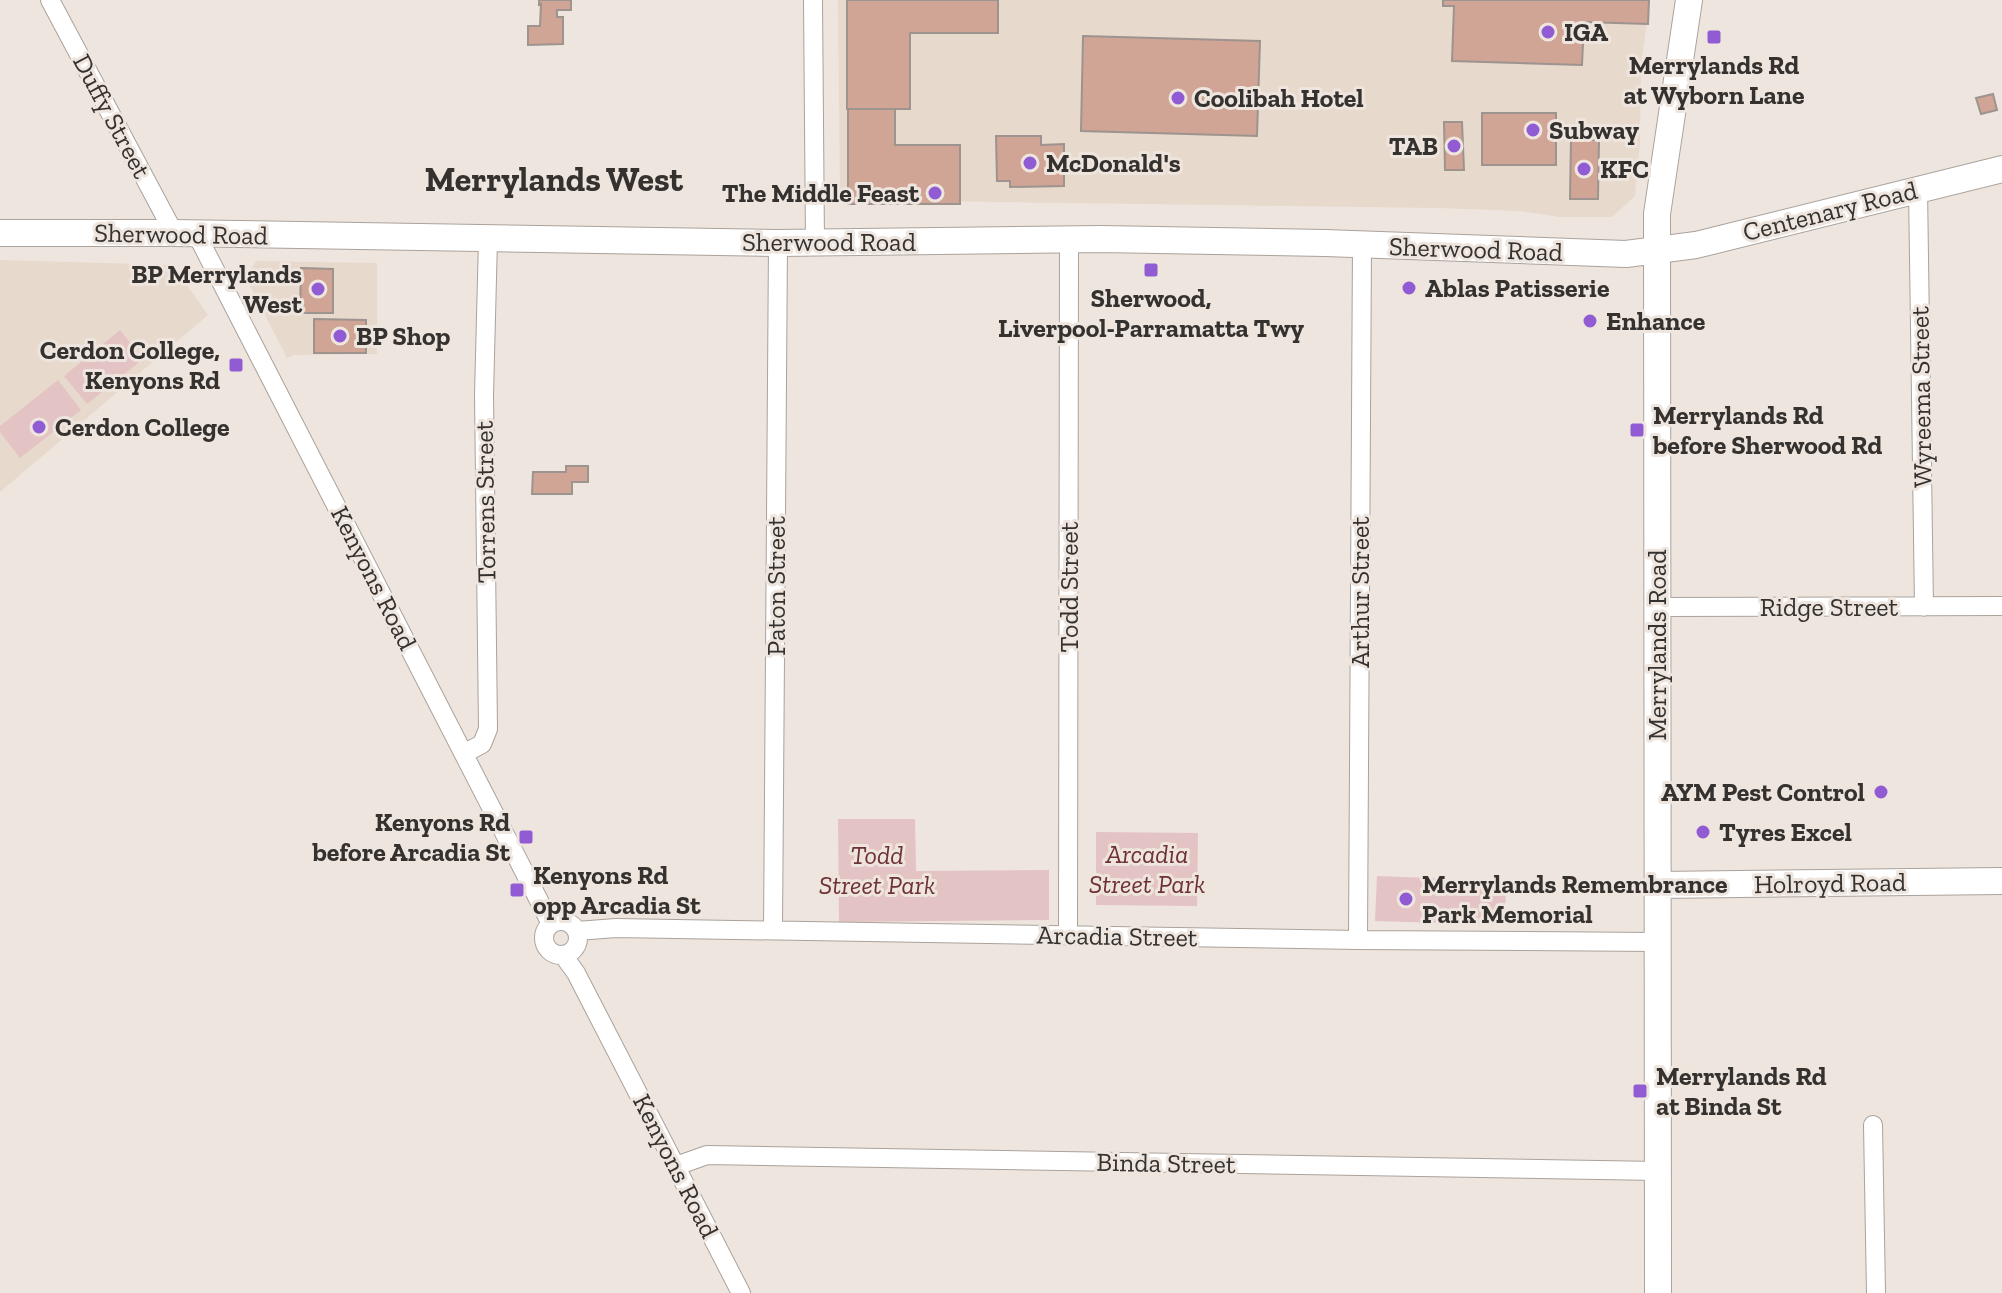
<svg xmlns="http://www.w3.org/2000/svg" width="2002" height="1293" font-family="'Zilla Slab',serif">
  <rect width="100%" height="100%" fill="#eee5de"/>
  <!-- built -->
  <path fill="#e7d9cc" d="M838,0H1650L1641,64L1640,141L1635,196L1612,217H1560L1520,211L1439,208L845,200L840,192Z
    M0,260L173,265L208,315L0,492Z
    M256,261L377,263V354L294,355L287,358L246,278Z"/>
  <!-- green -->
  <path fill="#e4c3c4" d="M120,330L143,359L87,404L64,376Z
    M58,380L81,410L20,458L0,432V426Z
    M838,819H915L916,871L1049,870V920L839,922Z
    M1096,832L1198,833L1197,906L1096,905Z
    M1377,876L1506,881L1505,925L1375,921Z"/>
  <!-- building -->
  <path fill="#d0a595" stroke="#9d938f" stroke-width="2" d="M539,0H571V10H557V17H563V44L528,45V26H540L541,4L539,5Z
    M847,0H998V33H910V109H847Z
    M1443,0H1649L1648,24L1584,22L1582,65L1452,61L1454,6H1443Z
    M1083,36L1260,41L1257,136L1081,131Z
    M1993,94L1997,110L1981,114L1976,98Z
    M848,109H895V145H960V204H848Z
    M1482,113H1556V165H1482Z
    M1444,122H1462L1464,170H1445Z
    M996,136H1041V145L1064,144V186L1010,187V181H997Z
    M1571,140H1599L1598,199H1570Z
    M301,268L333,269V313H300Z
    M314,319L366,320V353H314Z
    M566,466H588V482H572V494H532L533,472H566Z"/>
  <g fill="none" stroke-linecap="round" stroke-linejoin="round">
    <defs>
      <path id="street" d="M50,0L174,233
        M813,0L815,243
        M1918,188L1924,607
        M196,233L551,924
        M1657,607L2002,606
        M465,753L482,744L488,729L484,395L488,239
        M544 938a17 17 0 1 1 34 0a17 17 0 1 1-34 0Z
        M773,930L778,243
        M577,931L616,928L1358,940L1658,942
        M1068,936L1069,239
        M1358,940L1362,244
        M563,955L576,973L741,1293
        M1873,1125L1876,1293
        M676,1166L707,1155L1658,1171"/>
      <path id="secondary" d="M0,233H174L778,243L1101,239L1325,243L1626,254L1696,245L2002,169
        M1658,885L2002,881
        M1658,1293L1657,214L1689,0"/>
    </defs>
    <!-- street casing -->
    <use href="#street" stroke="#aaa29b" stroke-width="20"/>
    <!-- secondary casing -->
    <use href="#secondary" stroke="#aaa29b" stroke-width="28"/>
    <!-- street -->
    <use href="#street" stroke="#fff" stroke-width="18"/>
    <!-- secondary -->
    <use href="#secondary" stroke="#fff" stroke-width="26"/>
  </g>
  <!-- markers -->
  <g fill="#915bd3" stroke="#eee5de" stroke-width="3">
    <circle cx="1548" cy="32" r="8"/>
    <rect x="1706" y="29" width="16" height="16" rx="4"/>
    <circle cx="1178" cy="98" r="8"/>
    <circle cx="1533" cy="130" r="8"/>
    <circle cx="1454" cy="146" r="8"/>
    <circle cx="1030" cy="163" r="8"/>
    <circle cx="1584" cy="169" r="8"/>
    <circle cx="935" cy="193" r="8"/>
    <rect x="1143" y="262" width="16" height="16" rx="4"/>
    <circle cx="1409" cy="288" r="8"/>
    <circle cx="318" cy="289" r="8"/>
    <circle cx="1590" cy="321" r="8"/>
    <circle cx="340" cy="336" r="8"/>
    <rect x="228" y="357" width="16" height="16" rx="4"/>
    <circle cx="39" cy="427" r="8"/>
    <rect x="1629" y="422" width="16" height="16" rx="4"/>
    <circle cx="1881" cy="792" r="8"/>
    <circle cx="1703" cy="832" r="8"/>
    <rect x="518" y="829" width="16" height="16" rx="4"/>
    <rect x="509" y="882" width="16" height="16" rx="4"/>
    <circle cx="1406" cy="899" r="8"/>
    <rect x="1632" y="1083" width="16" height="16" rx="4"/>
  </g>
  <g text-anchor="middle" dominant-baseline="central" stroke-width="6" stroke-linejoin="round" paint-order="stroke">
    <!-- poi labels -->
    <g font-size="26" font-weight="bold" fill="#34312e" stroke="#eee5de" text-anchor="start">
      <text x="1564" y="32">IGA</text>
      <text x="1714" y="65" text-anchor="middle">Merrylands Rd<tspan x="1714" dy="30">at Wyborn Lane</tspan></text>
      <text x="1194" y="98">Coolibah Hotel</text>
      <text x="1549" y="130">Subway</text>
      <text x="1438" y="146" text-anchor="end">TAB</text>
      <text x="1046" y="163">McDonald's</text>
      <text x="1600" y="169">KFC</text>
      <text x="919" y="193" text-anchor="end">The Middle Feast</text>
      <text x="302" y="274" text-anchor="end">BP Merrylands<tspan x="302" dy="30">West</tspan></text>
      <text x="1425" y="288">Ablas Patisserie</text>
      <text x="1151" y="298" text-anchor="middle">Sherwood,<tspan x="1151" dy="30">Liverpool-Parramatta Twy</tspan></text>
      <text x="1606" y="321">Enhance</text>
      <text x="356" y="336">BP Shop</text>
      <text x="220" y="350" text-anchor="end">Cerdon College,<tspan x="220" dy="30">Kenyons Rd</tspan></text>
      <text x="1653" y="415">Merrylands Rd<tspan x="1653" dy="30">before Sherwood Rd</tspan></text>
      <text x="55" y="427">Cerdon College</text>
      <text x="1865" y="792" text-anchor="end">AYM Pest Control</text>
      <text x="510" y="822" text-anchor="end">Kenyons Rd<tspan x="510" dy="30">before Arcadia St</tspan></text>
      <text x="1719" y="832">Tyres Excel</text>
      <text x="533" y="875">Kenyons Rd<tspan x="533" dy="30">opp Arcadia St</tspan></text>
      <text x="1422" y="884">Merrylands Remembrance<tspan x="1422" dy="30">Park Memorial</tspan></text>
      <text x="1656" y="1076">Merrylands Rd<tspan x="1656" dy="30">at Binda St</tspan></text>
    </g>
    <!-- street labels -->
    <g font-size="26" fill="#34312e" stroke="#eee5de">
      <text transform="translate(112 116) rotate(62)">Duffy Street</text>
      <text transform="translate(1830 211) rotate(-14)">Centenary Road</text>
      <text transform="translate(181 234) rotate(1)">Sherwood Road</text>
      <text x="829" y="242">Sherwood Road</text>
      <text transform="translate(1476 249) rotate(2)">Sherwood Road</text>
      <text transform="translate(1921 397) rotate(-91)">Wyreema Street</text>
      <text transform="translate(485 502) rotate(-91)">Torrens Street</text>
      <text transform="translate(374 578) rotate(63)">Kenyons Road</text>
      <text transform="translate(776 586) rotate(-90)">Paton Street</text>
      <text transform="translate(1069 587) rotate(-90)">Todd Street</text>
      <text transform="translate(1360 592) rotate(-90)">Arthur Street</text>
      <text x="1829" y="607">Ridge Street</text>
      <text transform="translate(1657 645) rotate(-90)">Merrylands Road</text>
      <text transform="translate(1830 883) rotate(-1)">Holroyd Road</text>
      <text transform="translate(1117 936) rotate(1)">Arcadia Street</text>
      <text transform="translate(1166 1163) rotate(1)">Binda Street</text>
      <text transform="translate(676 1166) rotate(63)">Kenyons Road</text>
    </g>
    <!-- park labels -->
    <g font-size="26" font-style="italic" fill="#6e3137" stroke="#eee5de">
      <text x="1147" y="854">Arcadia<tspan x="1147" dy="30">Street Park</tspan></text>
      <text x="877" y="855">Todd<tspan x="877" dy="30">Street Park</tspan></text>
    </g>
    <!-- district labels -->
    <g font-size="34" font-weight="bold" fill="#34312e" stroke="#eee5de">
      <text x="554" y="179">Merrylands West</text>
    </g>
  </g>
</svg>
